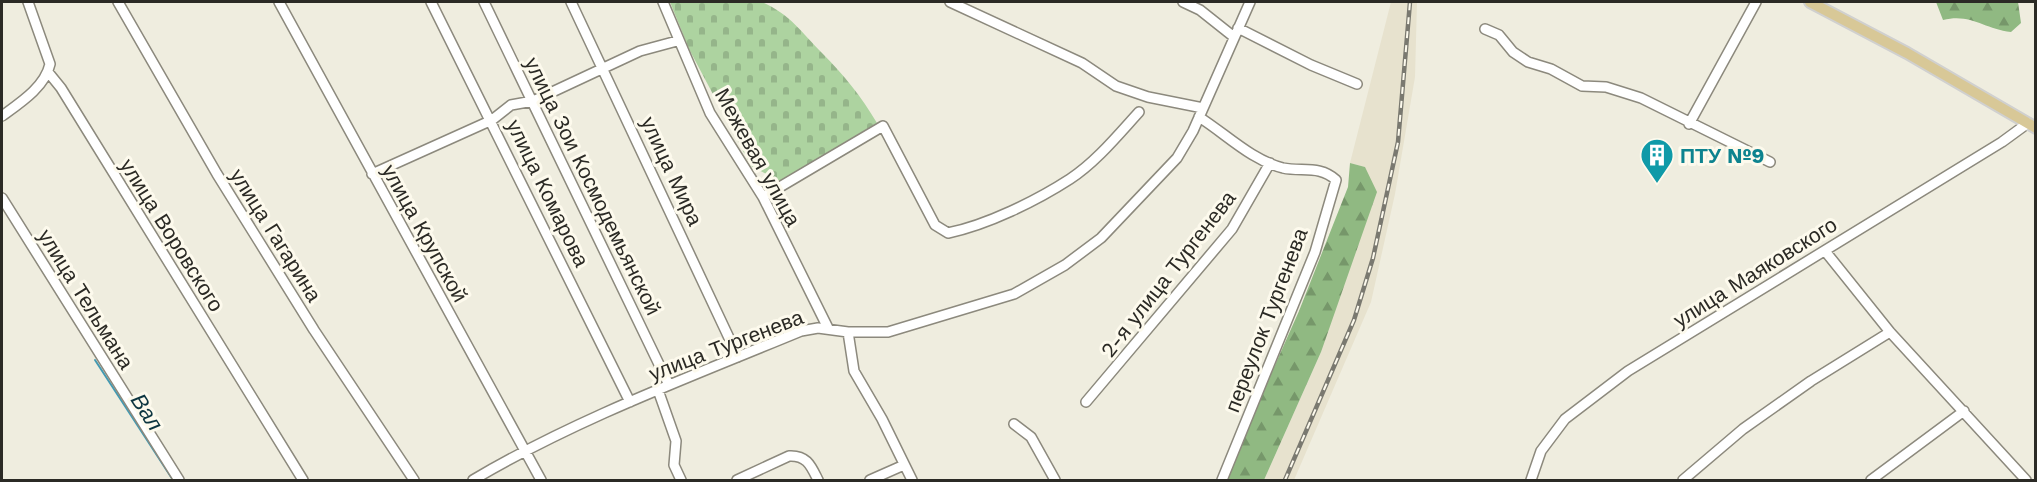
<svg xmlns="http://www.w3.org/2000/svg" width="2037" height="482" font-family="'Work Sans',sans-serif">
  <defs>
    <pattern id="forest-firs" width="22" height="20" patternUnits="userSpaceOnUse" patternTransform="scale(1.5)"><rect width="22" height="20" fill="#90b982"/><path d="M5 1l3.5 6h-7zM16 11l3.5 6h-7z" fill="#76976a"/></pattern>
    <pattern id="cemetery-stones" width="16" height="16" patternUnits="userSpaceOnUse" patternTransform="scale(1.5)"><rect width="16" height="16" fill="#add3a0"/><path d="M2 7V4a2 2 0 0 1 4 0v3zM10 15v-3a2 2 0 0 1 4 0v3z" fill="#95b58a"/></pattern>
  </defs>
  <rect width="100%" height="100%" fill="#efeddf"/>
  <!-- built -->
  <path fill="#e7e2ce" d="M1391,2H1417L1415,77L1395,194L1371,302L1294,480H1264L1321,352L1365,167L1350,163Z"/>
  <!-- forest -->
  <path fill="url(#forest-firs)" d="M1936,2H2018L2021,23L2011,32C1984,29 1971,13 1943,20Z
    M1350,163L1365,167L1377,192L1321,352L1264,480H1224L1299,311L1348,187Z"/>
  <!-- cemetery -->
  <path fill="url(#cemetery-stones)" d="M670,2H762C791,15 801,32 822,53C844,75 861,96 877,123L780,181L751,166L689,49Z"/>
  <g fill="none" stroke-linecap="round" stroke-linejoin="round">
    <!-- stream -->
    <path stroke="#449ab2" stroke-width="2" d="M95,360L173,480"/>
    <defs>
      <path id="minor" d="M118,2L217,174L314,330L414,480
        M279,2L541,480
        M431,2L630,402
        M484,2L669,385
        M571,2L738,357
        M663,2L710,113L763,197L828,328
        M950,2L1082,63L1116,86L1148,97L1203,108
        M1183,2L1200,10L1234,37
        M1238,28L1311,65L1357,84
        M1485,29L1499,35L1513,52L1528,62L1551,69L1582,86L1606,87L1641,98L1770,162
        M48,72L61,88L303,480
        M2,116C20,103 45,87 50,64L28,2
        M1199,117C1226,134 1251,160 1283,168C1302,172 1320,165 1336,180L1315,252L1222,480
        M1689,124L1756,2
        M372,174L492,120L511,105L533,101L640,51L677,41
        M763,197L883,126L935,225L948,233C987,225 1036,201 1070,179C1096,162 1118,135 1139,112
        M2,198L179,480
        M1825,251L1890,332L2026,480
        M848,332L854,371L882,419L912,480
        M658,390L676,441L674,465L681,480
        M1086,402L1232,229L1270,163
        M1014,424L1031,437L1055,480
        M473,480C576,419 690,377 801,331L818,328L848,332H888L1014,294L1065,265L1101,238L1177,158L1193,131L1250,2
        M737,480L789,456C807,455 811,466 818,480
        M870,480L904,465
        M1531,480L1541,451L1565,419L1628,371L2002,142L2028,123
        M1683,480L1743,429L1811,381L1890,332
        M1871,480L1964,411"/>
      <path id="major" d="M1810,2L1907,53L2036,128"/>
    </defs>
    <!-- minor casing -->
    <use href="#minor" stroke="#8c897d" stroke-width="12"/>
    <!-- major casing -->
    <use href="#major" stroke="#d0d0cf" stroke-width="14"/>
    <!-- minor -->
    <use href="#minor" stroke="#fff" stroke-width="9"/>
    <!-- major -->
    <use href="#major" stroke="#d8c897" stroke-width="10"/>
    <defs>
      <path id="rail" d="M1285,480L1354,320L1373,258L1398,142L1410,2"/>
    </defs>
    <!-- rail casing -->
    <use href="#rail" stroke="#7a7970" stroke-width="4.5"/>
    <!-- rail -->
    <use href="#rail" stroke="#fdfaed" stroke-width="2" stroke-dasharray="7" stroke-linecap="butt"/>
  </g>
  <!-- icons -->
  <defs>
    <symbol id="building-pin" viewBox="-11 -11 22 30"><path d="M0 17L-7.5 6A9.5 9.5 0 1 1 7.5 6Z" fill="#0f9aa8" stroke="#fdfaed"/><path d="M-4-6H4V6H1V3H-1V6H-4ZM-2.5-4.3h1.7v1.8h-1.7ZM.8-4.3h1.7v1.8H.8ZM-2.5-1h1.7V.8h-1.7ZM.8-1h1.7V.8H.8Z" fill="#fff"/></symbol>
  </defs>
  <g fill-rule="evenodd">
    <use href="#building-pin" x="1638" y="136" width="38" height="52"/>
  </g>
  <g text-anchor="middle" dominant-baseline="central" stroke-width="6" stroke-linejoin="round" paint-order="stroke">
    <!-- culture labels -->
    <g font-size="21" font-weight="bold" fill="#0d838f" stroke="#fdfaed" text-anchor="start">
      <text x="1680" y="155">ПТУ №9</text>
    </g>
    <!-- street labels -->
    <g font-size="21" fill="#2b2a25" stroke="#fdfaed">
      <text transform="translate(758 157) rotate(61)">Межевая улица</text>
      <text transform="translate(672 171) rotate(65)">улица Мира</text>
      <text transform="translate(593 186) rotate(64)">улица Зои Космодемьянской</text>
      <text transform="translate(548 193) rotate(64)">улица Комарова</text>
      <text transform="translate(425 233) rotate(61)">улица Крупской</text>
      <text transform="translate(172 235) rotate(58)">улица Воровского</text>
      <text transform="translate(276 235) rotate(58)">улица Гагарина</text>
      <text transform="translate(1755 272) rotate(-32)">улица Маяковского</text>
      <text transform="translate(1168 274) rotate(-52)">2-я улица Тургенева</text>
      <text transform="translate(86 299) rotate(58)">улица Тельмана</text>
      <text transform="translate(1266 320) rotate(-69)">переулок Тургенева</text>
      <text transform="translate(726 345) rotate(-21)">улица Тургенева</text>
    </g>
    <!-- water labels -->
    <g font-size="22" font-style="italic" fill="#0c3540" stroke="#fdfaed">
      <text transform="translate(147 412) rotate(57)">Вал</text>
    </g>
  </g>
  <!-- border -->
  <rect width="2037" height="482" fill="none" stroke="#2b2a25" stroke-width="6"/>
</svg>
